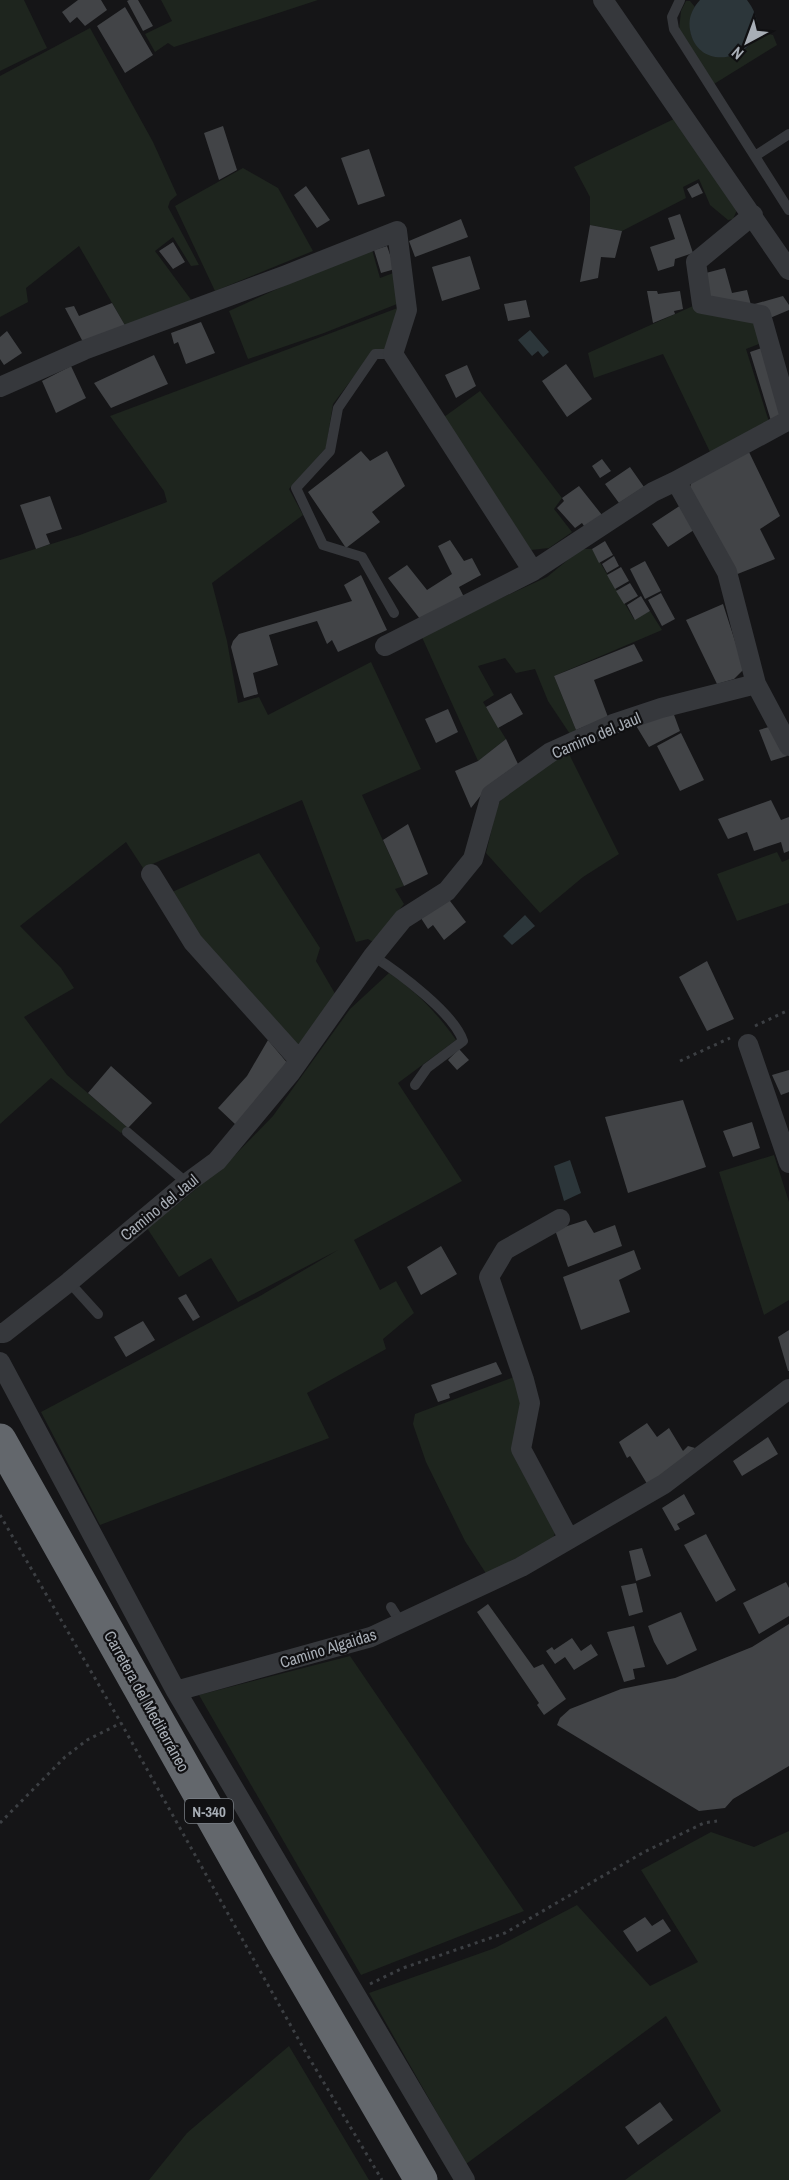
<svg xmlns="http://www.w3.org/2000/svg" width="789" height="2180" font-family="'Archivo Narrow',sans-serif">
  <rect width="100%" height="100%" fill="#151517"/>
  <!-- green -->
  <path fill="#1e251e" d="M0,0H24L47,48L0,71Z
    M161,0H318L174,47L168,43L155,52L145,34L172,21Z
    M686,1H690L695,7C689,15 688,36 696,43C699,46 705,48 708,50C732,63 746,57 756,31L773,35L777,45L714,84L679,30L681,11Z
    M90,28L153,142L177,195L170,201L168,207L199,265L191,266L173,237L155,251L192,301L126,327L79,246L26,288L28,302L0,317V76Z
    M676,118L737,210L733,219L728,220L710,205L699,179L683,187L686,198L622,231L590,225V197L574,167Z
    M243,168L278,188L313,251L215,291L175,206Z
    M371,246L380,278L396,272L402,302L324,333L248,359L229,311Z
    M403,306L387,349L374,350L333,404L326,448L289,489L303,515L212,583L227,641L238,703L259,697L268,715L371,662L421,769L362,795L404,886L395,889L404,904L373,942L368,939L356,942L302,800L143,868L126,842L20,926L61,968L74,988L24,1017L67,1075L128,1128L121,1133L51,1078L0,1124V560L80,535L167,502L164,491L110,416Z
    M693,306L699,313L755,322L764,342L746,349L770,425L710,452L663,354L594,378L588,353Z
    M480,391L562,498L554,509L572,532L549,548L531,550L444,417Z
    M581,549H592L634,619L650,611L662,630L554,676L576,730L570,734L548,701L535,669L516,673L505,658L478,666L494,695L483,702L506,739L478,761L421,635L547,577Z
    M568,752L619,854L583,877L540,913L486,853L497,807L505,792Z
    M777,852L782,862L789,859V903L737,921L717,874Z
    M259,853L320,948L316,961L337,997L299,1052L200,941L170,893Z
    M389,973C415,990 438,1014 456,1040L398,1083L462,1181L354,1240L380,1290L396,1281L414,1313L383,1339L386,1349L307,1393L329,1438L100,1525L41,1412L260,1296L338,1250L238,1302L211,1258L179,1277L147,1228L183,1200L233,1157L273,1116L350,1009Z
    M774,1155L789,1202V1300L764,1315L719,1172Z
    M517,1376L524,1403L516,1435L555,1533L550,1545L487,1575L465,1541L426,1462L413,1424L415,1414Z
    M350,1656L524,1911L361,1975L199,1695Z
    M789,1831V2180H625L721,2111L666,2016L466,2164L369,1993L495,1948L577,1905L650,1986L698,1962L641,1870L711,1832L754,1847Z
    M289,2046L369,2180H149L187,2133Z"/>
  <!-- water -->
  <path fill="#2c363a" d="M700,0H747C786,51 699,83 690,30C688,18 692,9 700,0Z
    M530,330L549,352L543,357L538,351L532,356L518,340Z
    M525,915L535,926L512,945L503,936Z
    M570,1160L581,1193L564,1201L554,1166Z"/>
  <!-- building -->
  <path fill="#424447" d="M78,0H101L107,10L85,26L77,17L70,23L62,12Z
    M129,0H138L153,26L143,31L127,1Z
    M125,7L153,55L125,73L97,26Z
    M223,126L237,170L219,180L204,133Z
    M369,149L385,196L358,205L341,158Z
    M698,183L703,193L692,198L687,189Z
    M306,186L330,220L317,228L294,195Z
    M680,214L693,253L675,259L674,266L658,271L650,247L675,239L668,218Z
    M461,219L468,237L415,257L409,241Z
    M590,225L622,231L615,258L601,257L598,278L580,282Z
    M173,242L185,262L173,269L159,251Z
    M387,246L395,269L381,273L374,250Z
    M470,256L480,289L442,301L432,267Z
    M725,268L732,293L747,290L751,305L706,299L702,274Z
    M647,291H657L658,294L680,291L683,309L674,311L675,314L653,323Z
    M783,296L789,305V310L770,318L751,305Z
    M526,300L530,317L508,321L504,304Z
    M112,303L126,327L83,342L65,308L74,306L79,316Z
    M201,322L215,353L186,364L178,342L174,344L171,333Z
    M7,331L22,353L4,365L0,359V337Z
    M765,347L785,417L771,421L750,352Z
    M154,355L168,384L111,408L94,383Z
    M566,364L592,399L567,417L542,381Z
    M467,365L476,386L456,398L445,375Z
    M71,366L86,398L56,413L42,381Z
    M361,451L370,461L387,451L405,486L372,512L380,522L346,548L308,492Z
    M749,452L780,516L760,529L775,559L735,575L690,487L693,478Z
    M602,459L611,471L600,478L592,466Z
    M630,467L644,487L619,503L605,484Z
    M579,486L602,515L586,529L582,523L575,528L557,508L564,501L562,498Z
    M50,496L62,529L46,534L50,544L36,549L20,505Z
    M681,505L697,528L668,547L652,524Z
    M450,540L464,561L472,558L481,575L459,587L464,597L420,619L388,578L407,565L427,590L452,574L438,546Z
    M605,541L613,555L599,563L592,549Z
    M614,556L619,566L607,573L602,564Z
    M645,561L661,591L645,599L630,569Z
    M621,567L629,581L615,589L607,575Z
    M361,575L387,630L338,652L332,640L327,644L317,621L269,635L278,665L253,673L258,694L244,698L231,647L233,641L239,634L352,601L344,585Z
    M630,583L638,596L624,604L616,591Z
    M661,593L675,619L662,626L648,600Z
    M641,596L650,611L635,620L627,605Z
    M723,604L744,669L734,679L717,684L686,620Z
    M634,644L643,661L594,680L608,717L576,730L554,676Z
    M511,693L523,714L498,728L486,707Z
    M448,709L458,732L436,743L425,719Z
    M673,712L680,731L649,747L635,724Z
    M772,726L787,756L771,761L759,730Z
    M681,733L704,780L680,791L657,746Z
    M506,739L518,764L489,785L471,808L455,771L478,761Z
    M771,800L781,820L789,817V851L784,853L781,842L754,851L747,832L728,839L718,819Z
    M408,824L428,874L404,886L383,840Z
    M447,897L466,922L444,940L433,925L428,929L419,915Z
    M707,961L734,1019L707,1031L679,977Z
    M268,1040L289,1065L236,1125L218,1108L247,1076Z
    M459,1049L469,1060L457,1070L448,1060Z
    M111,1066L152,1103L128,1128L88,1093Z
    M789,1070V1092L781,1095L772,1075Z
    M683,1100L706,1167L628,1193L605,1117Z
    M752,1122L760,1148L733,1157L723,1131Z
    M586,1220L594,1233L615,1225L622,1246L568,1267L555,1230Z
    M441,1246L457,1274L421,1295L407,1267Z
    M634,1250L641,1269L619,1280L630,1312L581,1330L563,1277Z
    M186,1294L200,1317L193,1321L178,1298Z
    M143,1321L155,1340L126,1357L114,1337Z
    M789,1330V1371H788L778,1337Z
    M496,1362L502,1374L449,1394L450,1398L438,1402L431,1385Z
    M647,1423L657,1437L669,1428L683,1451L688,1446L695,1448L649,1487L630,1456L627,1458L619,1442Z
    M768,1437L778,1454L742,1476L733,1461Z
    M684,1494L695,1514L677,1524L680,1529L675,1531L662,1508Z
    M706,1534L736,1590L716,1602L684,1545Z
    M642,1548L651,1576L636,1581L629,1551Z
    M786,1582L789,1588V1616L759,1634L743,1603Z
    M636,1583L643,1612L629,1616L621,1586Z
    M488,1604L534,1668L543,1664L566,1699L544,1715L537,1705L539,1703L477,1612Z
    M681,1612L697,1650L667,1665L654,1642L648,1626Z
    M789,1624V1766L733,1799L725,1808L699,1811L557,1725L560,1718L570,1709L621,1689L675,1678L752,1647Z
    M634,1626L645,1667L633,1669L635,1679L624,1682L607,1632Z
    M572,1638L581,1651L591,1644L598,1655L574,1670L565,1657L555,1664L546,1651L552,1647L554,1650Z
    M645,1917L652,1926L663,1919L671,1931L637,1952L623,1931Z
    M660,2102L673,2120L638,2145L625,2127Z"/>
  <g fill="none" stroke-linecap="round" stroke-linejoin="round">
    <!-- path -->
    <path stroke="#3c3f43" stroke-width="3" stroke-dasharray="3 4.5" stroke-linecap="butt" d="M755,1026L789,1010
      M680,1061L730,1038
      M0,1515L121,1723L305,2051L382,2180
      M0,1823L65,1757L87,1740L121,1723
      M370,1984L403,1968L505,1933L644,1852L704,1823L717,1821"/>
    <!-- lane -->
    <path stroke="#36383c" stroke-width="10" d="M680,0L672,17L674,29L789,210
      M755,156L789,134
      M393,354H375L338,408L330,451L296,488L323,545L362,557L394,613
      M373,956C398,972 454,1013 463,1041L427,1068L415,1085
      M127,1132L187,1183
      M69,1282L98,1314
      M391,1607L401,1623"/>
    <!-- street -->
    <path stroke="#36383c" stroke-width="20" d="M603,0L789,270
      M753,215L696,262L702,304L761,315L789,414
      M0,387L84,350L286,275L397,231L407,310L393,354L533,571
      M789,420L676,481L727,572L756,684L789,746
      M385,646L533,571L653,492L676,481
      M151,874L193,942L299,1060
      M748,1044L789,1163
      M560,1219L505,1250L489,1277L524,1380L530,1403L521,1449L569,1539
      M0,1333H4L69,1282L187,1183L217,1161L291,1072L373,956L403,919L447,891L473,859L491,795L551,752L613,724L661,708L756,684
      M0,1362L176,1691L371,1637L521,1567L664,1484L789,1389
      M176,1691L465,2180"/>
    <!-- highway -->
    <path stroke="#63676c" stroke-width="33" d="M0,1440L282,1941L421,2180"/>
  </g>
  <g text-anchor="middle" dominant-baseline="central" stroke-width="4.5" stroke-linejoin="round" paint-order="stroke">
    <!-- shield labels -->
    <rect fill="#101012" stroke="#7a7f85" stroke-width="1.5" x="185" y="1799" width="48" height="24" rx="4.5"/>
    <g font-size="15" font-weight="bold" fill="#a8aeb6">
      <text x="209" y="1811">N-340</text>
    </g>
    <!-- street labels -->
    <g font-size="16" fill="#a8aeb6" stroke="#101012">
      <text transform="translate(596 735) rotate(-23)">Camino del Jaul</text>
      <text transform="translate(159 1207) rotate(-39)">Camino del Jaul</text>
      <text transform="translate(328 1648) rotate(-17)">Camino Algaidas</text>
      <text transform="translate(147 1701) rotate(61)">Carretera del Mediterráneo</text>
    </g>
  </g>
  <!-- north arrow -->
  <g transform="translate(747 42) rotate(221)" stroke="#101012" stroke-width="4.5" paint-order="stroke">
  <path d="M0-4.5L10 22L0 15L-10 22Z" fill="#a8aeb6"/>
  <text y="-9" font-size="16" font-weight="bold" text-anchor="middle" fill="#a8aeb6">N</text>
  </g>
</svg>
